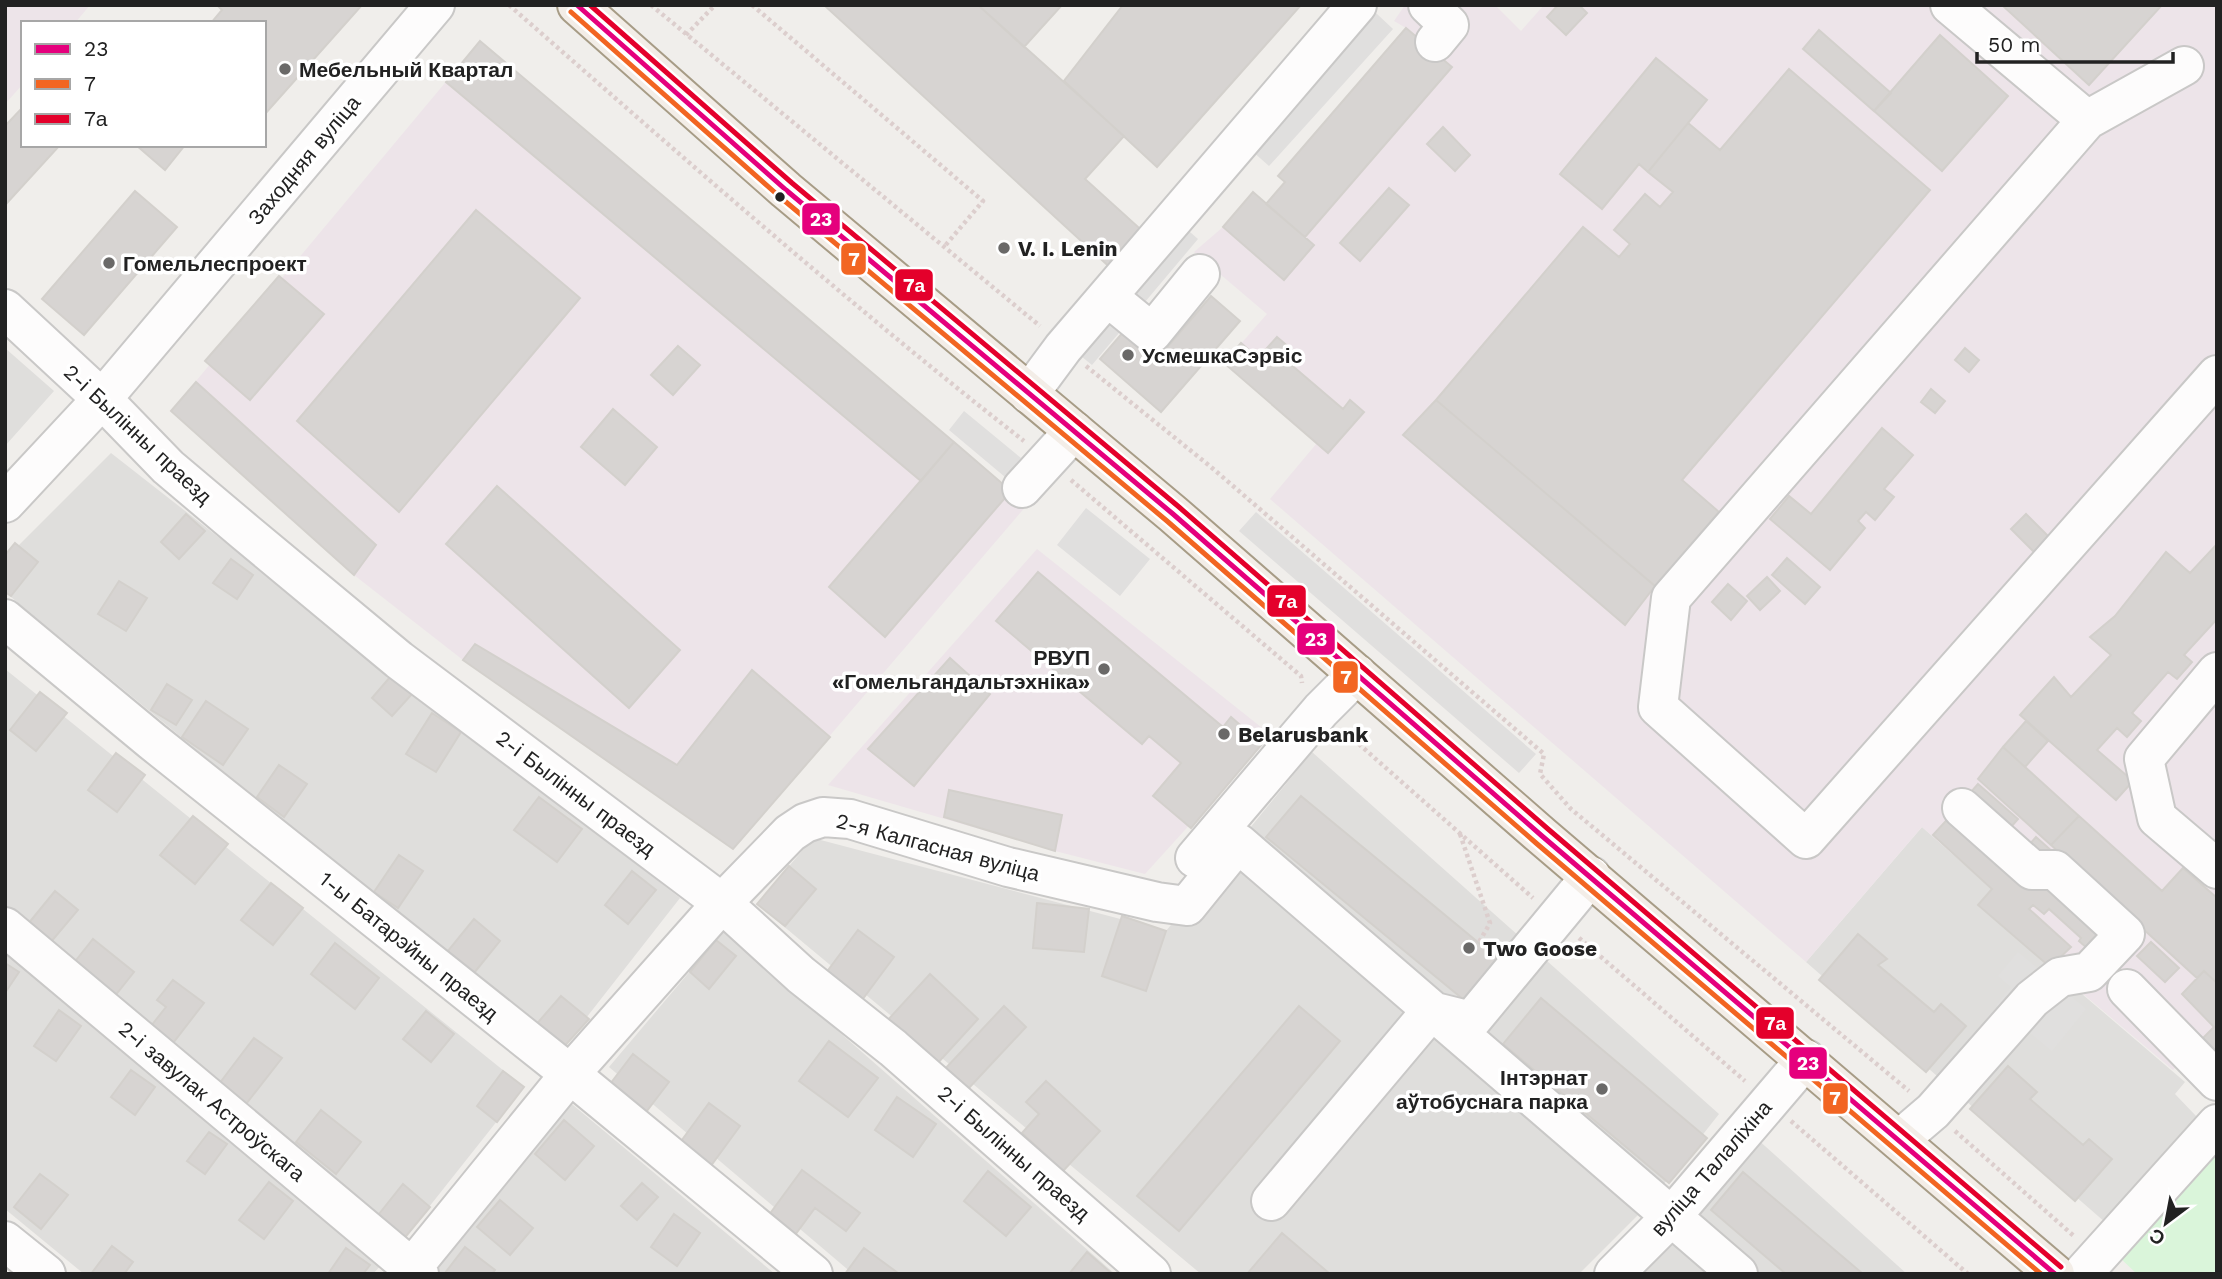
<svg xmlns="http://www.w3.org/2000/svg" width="2222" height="1279" font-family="'Work Sans',sans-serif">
  <rect width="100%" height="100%" fill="#f0eeeb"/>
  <!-- residential -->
  <path fill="#dfdedc" d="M5,348L54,391L5,446Z
    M111,453L680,898L561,1050L5,592V559Z
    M5,669L524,1087L402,1241L5,911Z
    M1312,752L1719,1114L1645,1208L1579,1274H1201L757,904L813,838L1166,931Z
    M1922,827L1992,889L1978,905L2185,1082L2175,1094L2197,1117L2106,1223L1806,962Z
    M724,931L1115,1274H853L609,1067Z
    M5,951L382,1264L373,1274H84L5,1209Z
    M567,1100L775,1274H436L431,1270Z
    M1756,1138L1907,1274H1631Z"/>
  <!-- industrial -->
  <path fill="#ede4e9" d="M5,5H90L75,23H23V84L5,104Z
    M1405,5H1495L1521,31L1544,5H2217V1052L2203,1038L2173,1070L1978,905L1992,889L1922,827L1806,962L1270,499L1317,443L1224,363L1267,314L1194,252L1223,227L1253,192L1267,204L1285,182L1278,176L1406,28L1394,21Z
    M480,41L1027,505L733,849L463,660L354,575L171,411Z
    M1037,549L1271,735L1145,874L1055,851L828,785Z"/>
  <!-- park -->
  <path fill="#daf5da" d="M2217,1150V1274H2137L2116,1254Z"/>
  <!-- parking -->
  <path fill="#e0dfde" d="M1376,13L1393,29L1269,166L1252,151Z
    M1182,225L1198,239L1092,365L1076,352Z
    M964,411L1021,458L1005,477L949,430Z
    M1086,508L1150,559L1120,596L1057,545Z
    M1256,512L1536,754L1519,773L1239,531Z
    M2018,952L2086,1009L2052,1051L1996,1005L2011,987L1998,976Z"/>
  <!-- building -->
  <path fill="#d7d4d2" stroke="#d3d0cc" stroke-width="2" d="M217,5H362L264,115V23H211L222,10Z
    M824,5H978L1124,136L1085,179L1148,236L1115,272Z
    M978,5H1062L1024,47Z
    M1123,5H1301L1157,167L1064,81Z
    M1558,5H1579L1587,13L1566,35L1547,17Z
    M2002,5H2162L2089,85Z
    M1406,28L1452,67L1305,237L1266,204L1285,182L1278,176Z
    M1819,30L1891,93L1874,111L1803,49Z
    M1940,35L2008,96L1942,171L1874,111Z
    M480,41L954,442L921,481L446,82Z
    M1656,58L1707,100L1648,172L1639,164L1602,209L1560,174Z
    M1789,69L1930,190L1682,480L1719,512L1655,586L1436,400L1583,227L1619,257L1630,244L1614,230L1645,194L1660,207L1673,192L1648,172L1688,123L1720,150Z
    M23,107V145H60L7,203L5,201V126Z
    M1443,127L1470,155L1455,171L1427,144Z
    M136,145H185L165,170Z
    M1389,188L1409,205L1360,261L1340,243Z
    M135,191L177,227L84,335L42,299Z
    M1253,192L1314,245L1284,280L1223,227Z
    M476,210L580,298L399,512L297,421Z
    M279,276L324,314L250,400L205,361Z
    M1211,296L1240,321L1161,412L1100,359L1125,330L1158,358Z
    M1277,337L1292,350L1285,359L1295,368L1343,409L1350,400L1364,412L1328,453L1224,363L1241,343L1258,358Z
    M678,346L700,365L673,395L651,375Z
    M1965,348L1979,360L1969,372L1955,360Z
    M196,382L376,545L354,575L171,411Z
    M1931,389L1945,401L1935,413L1921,402Z
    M1436,400L1655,586L1625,625L1403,435Z
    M613,409L657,447L625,485L581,447Z
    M1882,428L1913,455L1884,489L1894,497L1875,520L1866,512L1858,521L1865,528L1830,570L1770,519L1789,496L1811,514Z
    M954,442L1011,491L885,637L829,587Z
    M497,486L680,650L629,708L446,544Z
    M186,514L205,531L179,559L161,542Z
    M2026,514L2051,539L2036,554L2011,529Z
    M15,543L38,562L11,596L5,592V555Z
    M2217,544V619L2184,655L2192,662L2177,679L2168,672L2132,713L2141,721L2127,737L2117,728L2097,750L2133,781L2116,800L2020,715L2054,677L2071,697L2111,655L2090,637L2115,616L2166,552L2190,573Z
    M1787,558L1820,587L1805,604L1772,575Z
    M231,559L253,575L237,599L213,583Z
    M1038,572L1223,727L1231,717L1262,744L1191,828L1153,796L1181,763L1149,736L1142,744L996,621Z
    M1767,577L1780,591L1760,610L1747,596Z
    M119,581L147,598L126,631L98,614Z
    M1728,584L1747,601L1731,620L1712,602Z
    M475,644L677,765L752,670L830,737L733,849L463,660Z
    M950,658L990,694L914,786L868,749Z
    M391,676L412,694L392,716L372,698Z
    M167,684L192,700L176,725L151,710Z
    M40,692L67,713L36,751L10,730Z
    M206,701L248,729L223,765L182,737Z
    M432,713L461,732L436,772L406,754Z
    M2026,721L2048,741L2025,767L2003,747Z
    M2003,747L2079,816L2051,845L1978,779Z
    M116,753L145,775L117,812L88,790Z
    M279,765L307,784L284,817L257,797Z
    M1978,784L2018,819L2010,828L1971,792Z
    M949,790L1062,815L1055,851L944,817Z
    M1301,796L1503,963L1469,1004L1266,837Z
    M539,797L582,829L557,862L514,830Z
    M1954,812L2110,935L2094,954L2079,941L2081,938L2049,909L2044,914L2033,905L2029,909L2071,947L2050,967L1978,905L1992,889L1933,835Z
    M193,816L228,844L195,884L160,855Z
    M2079,816L2162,891L2183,868L2217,898V983L2204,971L2197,978L2051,845Z
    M2036,837L2054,853L2046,861L2029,845Z
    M399,855L423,871L398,908L374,892Z
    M789,866L816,889L785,926L757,904Z
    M632,871L656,890L628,924L605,905Z
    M271,883L303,908L273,945L241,920Z
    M55,891L78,910L50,943L28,924Z
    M1037,903L1089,909L1084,952L1033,948Z
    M1122,916L1166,931L1146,991L1102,976Z
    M474,919L500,941L474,973L447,952Z
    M858,930L894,957L859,1004L823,977Z
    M1858,934L1887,959L1878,965L1934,1012L1941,1004L1966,1026L1926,1072L1819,980Z
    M93,939L134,972L114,997L73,964Z
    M716,940L736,956L709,989L690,972Z
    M2151,942L2179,968L2165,982L2137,956Z
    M335,943L379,978L355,1009L311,974Z
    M5,963L19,972L5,993Z
    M2204,971L2217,983V1052L2203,1038L2214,1027L2182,994Z
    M930,974L978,1019L935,1066L886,1022Z
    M173,980L204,1003L173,1043L151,1026L166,1007L157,1000Z
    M561,996L589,1019L561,1050L534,1027Z
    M1541,998L1707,1138L1669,1183L1503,1044Z
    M1004,1006L1026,1027L967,1090L944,1070Z
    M1299,1006L1340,1041L1179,1231L1137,1196Z
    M59,1010L81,1026L56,1061L34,1046Z
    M426,1011L454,1034L431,1062L403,1039Z
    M254,1038L282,1058L246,1104L219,1084Z
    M829,1041L878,1078L848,1117L799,1081Z
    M633,1054L669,1082L643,1116L607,1088Z
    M2008,1066L2037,1092L2030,1099L2083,1145L2089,1139L2112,1159L2075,1201L1970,1109Z
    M131,1070L155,1087L135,1115L111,1097Z
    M503,1071L524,1087L497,1122L477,1106Z
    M1046,1081L1100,1131L1063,1171L1022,1133L1039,1114L1026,1102Z
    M897,1097L936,1124L913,1157L875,1130Z
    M709,1103L740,1126L710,1167L679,1144Z
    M321,1110L361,1142L336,1174L296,1142Z
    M564,1120L594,1146L565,1180L535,1154Z
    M209,1132L227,1144L205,1174L187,1161Z
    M802,1170L860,1213L846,1231L815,1208L792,1239L766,1219Z
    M988,1171L1031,1207L1006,1236L964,1201Z
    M1743,1172L1863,1274H1786L1711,1210Z
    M40,1174L68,1195L41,1229L14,1207Z
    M269,1182L293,1201L264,1239L239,1220Z
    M642,1183L658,1197L637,1220L621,1206Z
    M403,1184L430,1207L402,1241L375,1219Z
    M500,1200L533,1228L510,1255L477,1227Z
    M674,1214L700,1233L677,1266L651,1247Z
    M1282,1233L1330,1274H1247Z
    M112,1246L133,1262L124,1274H91Z
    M465,1247L495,1270L492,1274L445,1273Z
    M346,1248L370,1265L363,1274H328Z
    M864,1248L898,1273L897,1274H845Z
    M1087,1252L1111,1273L1110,1274H1069Z"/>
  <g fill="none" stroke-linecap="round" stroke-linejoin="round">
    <defs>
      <path id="minor" d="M1428,5L1449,25L1435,42
        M1950,5L2087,120L2184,66
        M2087,120L1671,598L1658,707L1806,839L2217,375
        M1108,297L1152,333L1200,274
        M5,309L102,399L168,467L245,532L399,660L722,903L801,975L893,1048L1151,1274
        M1029,394L1063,348L1357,5
        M1022,488L1074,431
        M5,503L102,399L435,5
        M5,619L152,741L570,1074L813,1274
        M2217,672L2144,759L2157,818L2217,869
        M1195,858L1321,710L1357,674
        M5,927L419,1274
        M2127,989L2217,1081
        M1899,1140L1933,1111L2032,999L2060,977L2089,972L2125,934L2055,870H2032L1962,808
        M1271,1201L1431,1011L1471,1021L1591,876
        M5,1241L46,1274
        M407,1274L570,1074L722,903L790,833L805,823L823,817L850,819L1008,867L1157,902L1187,906L1238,843L1738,1274
        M1614,1274L1672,1216L1806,1059
        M2082,1274L2217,1124"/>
      <path id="major" d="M577,5L786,190L1173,514L1542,836L2055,1274"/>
    </defs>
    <!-- minor casing -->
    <use href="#minor" stroke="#c9c8c7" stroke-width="42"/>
    <!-- major casing -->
    <use href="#major" stroke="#a79c86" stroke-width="42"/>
    <!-- path -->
    <path stroke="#dccecd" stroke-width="4.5" stroke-dasharray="3.5 3.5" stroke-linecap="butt" d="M509,5C678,153 846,302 1024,441
      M651,5L1040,326
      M752,5L983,201L944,247
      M686,35L715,5
      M1086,366L1211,467L1544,754L1540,774L1571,809L1909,1091
      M1071,480L1301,676L1302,683
      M1343,730L1533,898
      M1460,834L1490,923L1478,944
      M1579,938L1745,1081
      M1791,1121L1968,1274
      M1955,1131L2075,1237"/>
    <!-- minor -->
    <use href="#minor" stroke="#fdfcfc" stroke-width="38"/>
    <!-- major -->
    <use href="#major" stroke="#f3ede7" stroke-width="38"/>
    <defs>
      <path id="bus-1" d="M577,5L786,190L1173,514L1542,836L2055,1274"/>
      <path id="bus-2" d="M571,12L780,197L1167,521L1536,843L2041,1274"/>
      <path id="bus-3" d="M590,5L792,183L1179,507L1548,829L2061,1267"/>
    </defs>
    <!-- bus-1 casing -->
    <use href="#bus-1" stroke="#fff" stroke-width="10"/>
    <!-- bus-2 casing -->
    <use href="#bus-2" stroke="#fff" stroke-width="10"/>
    <!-- bus-3 casing -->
    <use href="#bus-3" stroke="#fff" stroke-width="10"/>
    <!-- bus-1 -->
    <use href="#bus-1" stroke="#e5007d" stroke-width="5"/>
    <!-- bus-2 -->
    <use href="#bus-2" stroke="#f26522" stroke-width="5"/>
    <!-- bus-3 -->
    <use href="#bus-3" stroke="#e4002b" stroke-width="5"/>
  </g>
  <!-- markers -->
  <g fill="#6a6968" stroke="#fff" stroke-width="2.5">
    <circle cx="285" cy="69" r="7"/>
    <circle cx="1004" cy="248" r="7"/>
    <circle cx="109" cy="263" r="7"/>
    <circle cx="1128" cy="355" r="7"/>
    <circle cx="1104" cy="669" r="7"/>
    <circle cx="1224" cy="734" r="7"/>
    <circle cx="1469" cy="948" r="7"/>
    <circle cx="1602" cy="1089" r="7"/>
  </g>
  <circle fill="#222" stroke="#fff" stroke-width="2.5" cx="780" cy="197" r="6"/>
  <g text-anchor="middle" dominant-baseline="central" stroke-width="7" stroke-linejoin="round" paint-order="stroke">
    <!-- poi labels -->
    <g font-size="21" font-weight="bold" fill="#222" stroke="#fff" text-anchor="start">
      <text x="299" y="69">Мебельный Квартал</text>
      <text x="1018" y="248">V. I. Lenin</text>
      <text x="123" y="263">Гомельлеспроект</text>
      <text x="1142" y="355">УсмешкаСэрвіс</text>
      <text x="1090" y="657" text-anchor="end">РВУП<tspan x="1090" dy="24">«Гомельгандальтэхніка»</tspan></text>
      <text x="1238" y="734">Belarusbank</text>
      <text x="1483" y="948">Two Goose</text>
      <text x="1588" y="1077" text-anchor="end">Інтэрнат<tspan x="1588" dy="24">аўтобуснага парка</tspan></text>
    </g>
    <!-- street labels -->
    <g font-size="21" fill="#222" stroke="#fff">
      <text transform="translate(304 160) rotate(-50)">Заходняя вуліца</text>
      <text transform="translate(138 434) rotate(43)">2-і Былінны праезд</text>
      <text transform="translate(576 793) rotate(37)">2-і Былінны праезд</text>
      <text transform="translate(938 847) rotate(15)">2-я Калгасная вуліца</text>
      <text transform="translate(409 946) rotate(39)">1-ы Батарэйны праезд</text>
      <text transform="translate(212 1101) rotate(40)">2-і завулак Астроўскага</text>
      <text transform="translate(1014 1153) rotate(41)">2-і Былінны праезд</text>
      <text transform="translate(1711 1168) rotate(-49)">вуліца Талаліхіна</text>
    </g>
  </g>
  <g stroke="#fff" stroke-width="2.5">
    <rect x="801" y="202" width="40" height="34" rx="7" fill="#e5007d"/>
    <rect x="840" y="242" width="27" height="34" rx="7" fill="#f26522"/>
    <rect x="894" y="268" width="40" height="34" rx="7" fill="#e4002b"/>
    <rect x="1266" y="584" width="41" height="34" rx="7" fill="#e4002b"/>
    <rect x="1296" y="622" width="40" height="34" rx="7" fill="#e5007d"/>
    <rect x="1332" y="660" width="27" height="34" rx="7" fill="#f26522"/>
    <rect x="1755" y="1006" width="40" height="34" rx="7" fill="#e4002b"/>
    <rect x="1788" y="1046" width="40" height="34" rx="7" fill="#e5007d"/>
    <rect x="1822" y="1082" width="27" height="33" rx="7" fill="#f26522"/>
  </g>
  <g font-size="19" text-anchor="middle" font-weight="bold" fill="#fff">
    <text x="821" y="226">23</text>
    <text x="854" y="266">7</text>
    <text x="914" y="292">7а</text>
    <text x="1286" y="608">7а</text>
    <text x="1316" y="646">23</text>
    <text x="1346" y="684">7</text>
    <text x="1775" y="1030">7а</text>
    <text x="1808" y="1070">23</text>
    <text x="1835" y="1105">7</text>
  </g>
  <!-- border -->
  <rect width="2222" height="1279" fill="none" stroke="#222222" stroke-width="14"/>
  <!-- legend -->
  <rect x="21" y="21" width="245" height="126" fill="#ffffff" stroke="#a7a7a7" stroke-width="2"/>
  <rect x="35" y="44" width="35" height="10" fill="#e5007d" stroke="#a7a7a7" stroke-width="2"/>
  <text x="84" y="56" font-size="21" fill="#222222">23</text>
  <rect x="35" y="79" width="35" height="10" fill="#f26522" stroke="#a7a7a7" stroke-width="2"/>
  <text x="84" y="91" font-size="21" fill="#222222">7</text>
  <rect x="35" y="114" width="35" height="10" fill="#e4002b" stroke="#a7a7a7" stroke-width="2"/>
  <text x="84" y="126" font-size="21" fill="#222222">7а</text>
  <!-- north arrow -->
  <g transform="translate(2166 1223) rotate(212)" stroke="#ffffff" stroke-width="5" paint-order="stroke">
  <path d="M0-5L12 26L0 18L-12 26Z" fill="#222222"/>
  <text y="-10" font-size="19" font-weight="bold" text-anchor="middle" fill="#222222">С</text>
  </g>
  <!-- scale -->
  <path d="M1977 52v10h196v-10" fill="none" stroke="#222222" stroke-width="3.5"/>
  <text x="1988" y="52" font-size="21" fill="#222222" stroke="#ffffff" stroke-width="5" paint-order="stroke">50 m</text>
</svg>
